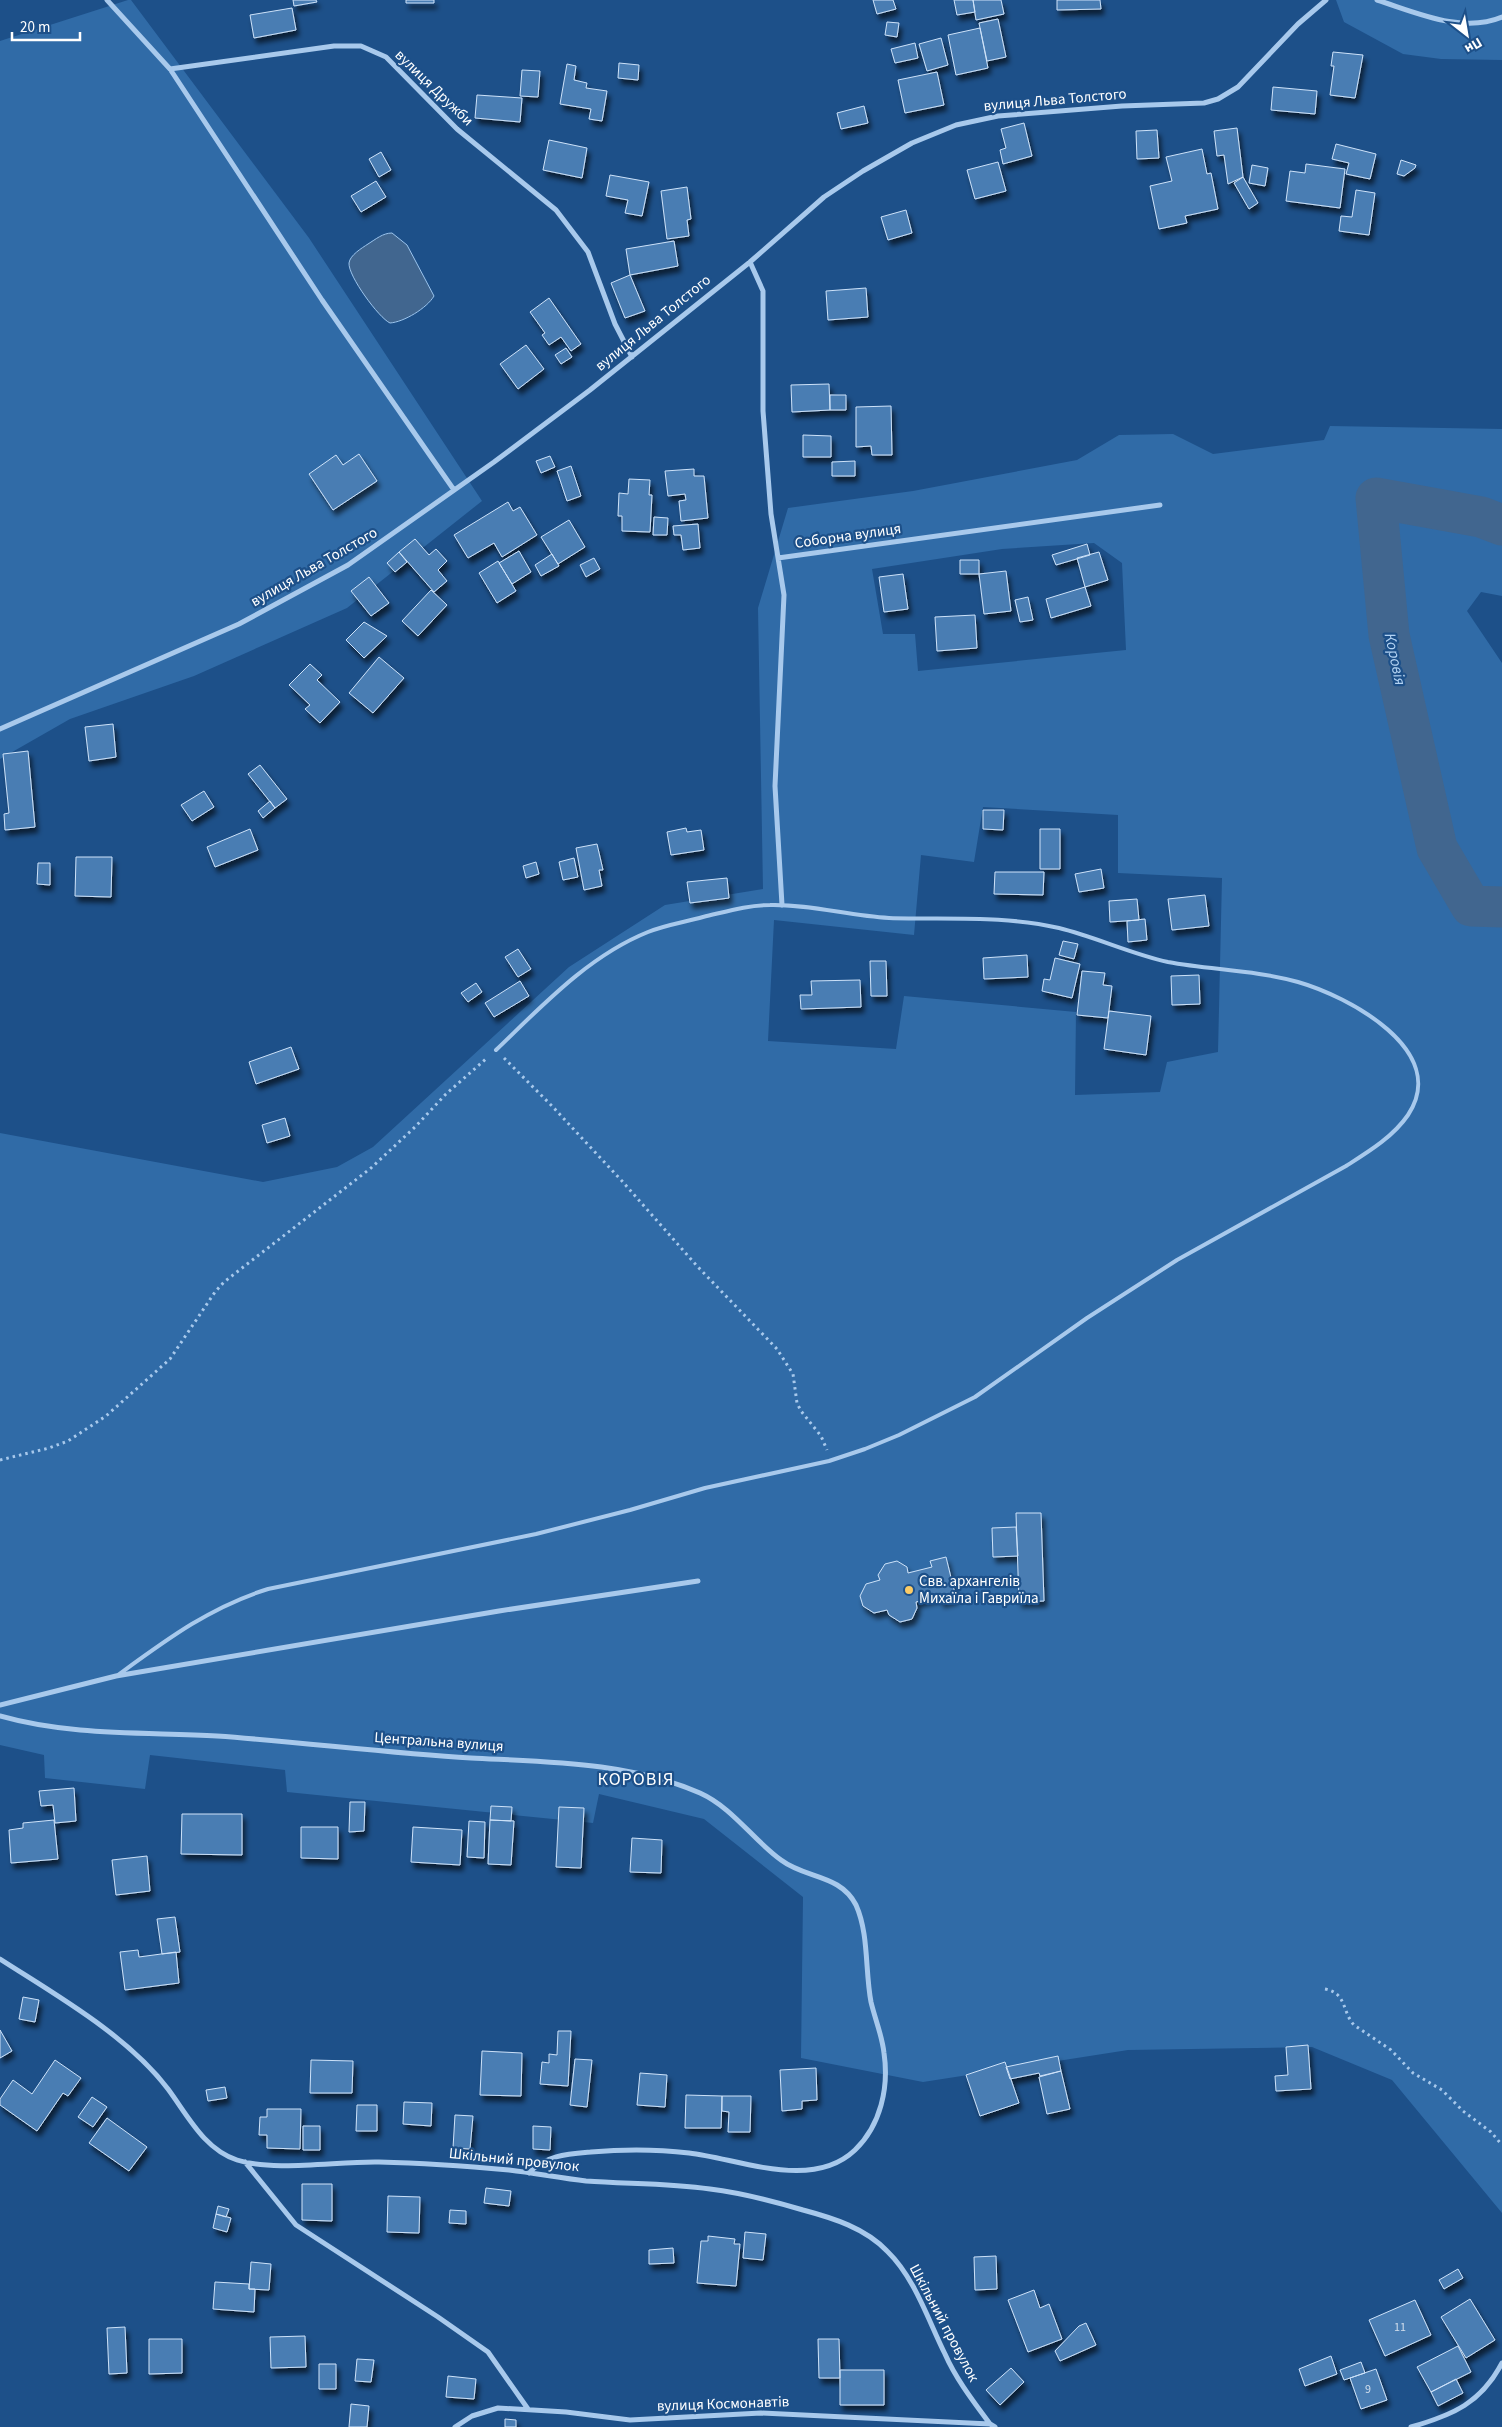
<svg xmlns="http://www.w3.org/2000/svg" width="1502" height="2427" font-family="'Source Sans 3',sans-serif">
  <defs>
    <filter id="shadow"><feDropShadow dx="3" dy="5.5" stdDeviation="2.5" flood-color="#0009"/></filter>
  </defs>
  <rect width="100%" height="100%" fill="#1d5089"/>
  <!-- green -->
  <path fill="#306ba7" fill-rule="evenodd" d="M128,0H131L309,238L482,501L347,608L194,676L70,719L0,759V41Z
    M1336,0H1502V60L1441,59L1403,54L1344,22Z
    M1330,426L1502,429V596L1481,592L1467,611L1502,663V2213L1392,2080L1312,2047L1128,2050L923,2082L801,2058L803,1897L704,1819L599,1794L593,1823L287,1792L285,1770L150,1755L145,1789L45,1778L44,1755L0,1745V1133L263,1182L337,1167L373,1147L569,967L665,905L763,889L758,608L788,508L913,491L1077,460L1119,435L1173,434L1213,454L1324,440ZM1094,543L1122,563L1126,650L918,671L915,634H883L872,569L1002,549ZM983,807L1118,815V873L1222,878L1218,1052L1167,1062L1160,1092L1075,1095L1076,1012L904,996L896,1049L768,1041L774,920L914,935L921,855L974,862Z"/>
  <!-- water -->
  <path fill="#41668f" stroke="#9bc4ed" d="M392,233L407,245L434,296C427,308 404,322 390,323C379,318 348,276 349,263C350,255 362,248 368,244C376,239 383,233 392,233Z"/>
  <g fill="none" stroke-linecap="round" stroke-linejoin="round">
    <!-- river -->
    <path stroke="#41668f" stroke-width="41" d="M1502,525L1481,517L1376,498L1389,635L1437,848L1471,906L1502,907"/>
  </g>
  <!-- building -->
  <path fill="#4a7db3" stroke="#cde2f9" filter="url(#shadow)" d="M293,0H316L317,2L294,6Z
    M406,0H434V3H406Z
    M873,0H893L896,9L877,14Z
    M954,0H973L975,12L957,15Z
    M973,0H1001L1004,14L976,20Z
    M1057,0H1100L1101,9L1057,10Z
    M292,8L296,30L254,38L250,15Z
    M998,19L1006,57L987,61L979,23Z
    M887,22L899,23L897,37L885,35Z
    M980,28L988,68L956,75L948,35Z
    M941,38L948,65L927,71L919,44Z
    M915,43L918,58L895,63L891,49Z
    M1333,52L1363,55L1355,98L1330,95L1334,66H1331Z
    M619,63L639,65L638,80L618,78Z
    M567,64L576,66L574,80L587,83L586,88L607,91L602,121L589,119L591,109L560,104Z
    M522,70L540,71L538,97L520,96Z
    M937,72L944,105L905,113L898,80Z
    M1273,87L1317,91L1315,114L1271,110Z
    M477,95L522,98L520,122L475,118Z
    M864,106L868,123L841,129L837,113Z
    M1024,123L1032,156L1003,164L1000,150L1006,148L1001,129Z
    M1237,128L1243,177L1228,184L1224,155L1217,156L1214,131Z
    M1157,130L1159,158L1137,159L1136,131Z
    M549,140L587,148L582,178L543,170Z
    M1336,144L1376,154L1370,179L1346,174L1349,163L1332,159Z
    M1202,149L1207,174L1211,173L1218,209L1185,216L1187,223L1159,229L1150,186L1172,181L1166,157Z
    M381,152L391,170L379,177L369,159Z
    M1401,160L1416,165L1415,168L1404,176L1397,174Z
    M998,162L1006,191L975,199L967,170Z
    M1306,164L1345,169L1340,208L1286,201L1290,171L1305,173Z
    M1252,165L1268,168L1265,186L1249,183Z
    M610,175L649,182L642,216L625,213L628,200L606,196Z
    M1243,177L1258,203L1249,209L1234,183Z
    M376,181L386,197L361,212L351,196Z
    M687,187L691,219L687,220L689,236L667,239L661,191Z
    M1356,190L1375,193L1369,235L1339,231L1341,216L1352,217Z
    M906,210L912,233L888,240L881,217Z
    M674,241L678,266L630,275L626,249Z
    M630,275L645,311L625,318L611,283Z
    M866,288L868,317L828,320L826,291Z
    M549,298L581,344L571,351L561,337L549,345L542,335L545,333L530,312Z
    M526,345L544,369L518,389L500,364Z
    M566,348L572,357L561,364L555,355Z
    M829,384L830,410L792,412L791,385Z
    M830,395H846V410H830Z
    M891,406L892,455H872L871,446L856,447V407Z
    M803,435L831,436V457H803Z
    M359,454L377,481L333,510L309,474L336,455L343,465Z
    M550,456L555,467L541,473L536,461Z
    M855,461V476H832V462Z
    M571,466L581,496L567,501L557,471Z
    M694,469V476H704L708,518L681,521L679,501L686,500L685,494L668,496L665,471Z
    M629,479L650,480L649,495H652L650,532L622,531V516H618L619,493L628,494Z
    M508,502L513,511L520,507L537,535L502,557L494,543L468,558L454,535Z
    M654,517L668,518L667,535H653Z
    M569,520L585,547L558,564L541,537Z
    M698,524L700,548L683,550L681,535H674L673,526Z
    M415,539L429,555L436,549L447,561L438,570L447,581L434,592L399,552Z
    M1087,544L1090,555L1056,565L1052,555Z
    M519,551L531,572L512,584L499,563Z
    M399,552L407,562L395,572L387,563Z
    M1099,552L1108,580L1085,587L1077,558Z
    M552,554L559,566L541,576L535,565Z
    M594,558L600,569L586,577L580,565Z
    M960,560H979V574H960Z
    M498,561L516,591L497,603L479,573Z
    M1006,571L1011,611L984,614L979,574Z
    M903,574L908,609L884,612L879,577Z
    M369,577L389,603L371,616L351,591Z
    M1085,587L1091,606L1051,618L1046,599Z
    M431,590L447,605L418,636L402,621Z
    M1028,597L1033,620L1020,622L1015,600Z
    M975,615L977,648L937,651L935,617Z
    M364,622L387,636L364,658L346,640Z
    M379,657L404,678L373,713L349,693Z
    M310,664L322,675L317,680L340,702L320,723L305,709L310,705L289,685Z
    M113,724L116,757L89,761L85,727Z
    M28,751L35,827L5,830L4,814L9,813L3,754Z
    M260,765L287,799L275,808L248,774Z
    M204,791L214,807L192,821L181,805Z
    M270,801L275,808L263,818L258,811Z
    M983,810H1004L1003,830L983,829Z
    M686,828L687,832L701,830L704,850L671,855L667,832Z
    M250,829L258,850L215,867L207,847Z
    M1040,829H1060V869H1040Z
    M597,844L603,870H599L602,886L584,890L576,848Z
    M76,857H112L111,897L75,896Z
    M574,858L578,877L563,880L559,862Z
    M536,862L539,874L526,878L523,866Z
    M38,863H50V885L37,884Z
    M1101,869L1104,888L1079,892L1075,874Z
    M995,872H1044L1043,895L994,894Z
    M727,878L729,898L690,903L687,882Z
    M1205,895L1209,926L1172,930L1168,899Z
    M1137,899L1139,920L1110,922L1109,901Z
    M1145,919L1147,940L1128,942L1127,921Z
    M1063,941L1078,944L1074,959L1059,955Z
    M518,949L531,969L518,977L505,957Z
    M1027,955L1028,977L984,979L983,958Z
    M1055,958L1080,964L1072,998L1042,991L1044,979L1050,980Z
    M870,961H886L887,996H871Z
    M1082,971L1105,973L1103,985L1112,986L1108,1018L1077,1015Z
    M1199,975L1200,1004L1172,1005L1171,976Z
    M860,980L861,1007L801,1009L800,995H812L811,981Z
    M520,981L529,996L494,1017L485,1003Z
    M476,983L482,992L468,1002L461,993Z
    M1109,1011L1151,1016L1146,1055L1104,1049Z
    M291,1047L299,1069L256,1084L249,1062Z
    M285,1118L290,1136L267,1143L262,1125Z
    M1016,1513H1041L1044,1601L1019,1602Z
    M1016,1527L1018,1556L993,1557L992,1528Z
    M946,1557L956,1598L941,1602L940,1596L916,1602L917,1608L912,1619L900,1622L889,1615L887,1610L874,1613L863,1606L860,1596L866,1584L880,1580L878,1575L885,1564L897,1561L907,1567L908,1573L932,1567L930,1561Z
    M74,1788L76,1821L55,1823L53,1805L41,1806L39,1791Z
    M350,1802H365L364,1831L349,1832Z
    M491,1806L512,1807L511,1821L490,1820Z
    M559,1807L584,1808L581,1868L556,1867Z
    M182,1814H242V1855L181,1854Z
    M54,1820L58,1859L11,1863L9,1830L23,1828V1823Z
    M490,1820L514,1821L511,1865L488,1864Z
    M469,1821L485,1822L484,1858L467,1857Z
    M301,1827H338V1859L301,1858Z
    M413,1827L462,1830L460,1865L411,1862Z
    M632,1838L662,1840L661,1873L630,1872Z
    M147,1856L150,1891L116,1895L112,1860Z
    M175,1917L180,1952L162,1954L157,1919Z
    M138,1950L139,1957L176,1952L179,1983L125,1990L120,1952Z
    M23,1997L39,2000L35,2022L19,2019Z
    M0,2030L12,2051L0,2058Z
    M558,2031H571L568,2086L540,2084L542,2062L549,2063V2054L557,2055Z
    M1308,2045L1311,2089L1276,2091L1275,2076L1288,2075L1286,2047Z
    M482,2051L522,2053L521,2096L480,2095Z
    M1058,2056L1061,2071L1040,2076L1039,2073L1010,2079L1006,2067Z
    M575,2059L592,2060L587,2107L570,2105Z
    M55,2060L81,2078L68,2096L63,2093L37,2131L0,2105V2099L13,2080L32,2094Z
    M311,2060L353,2061L352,2093H310Z
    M1005,2062L1019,2103L980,2116L966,2075Z
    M816,2068L817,2100L802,2101V2109L782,2111L780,2070Z
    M1061,2071L1070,2109L1047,2114L1039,2077Z
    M640,2073L667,2075L665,2107L637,2105Z
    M225,2087L227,2098L208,2101L206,2090Z
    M686,2095L722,2096L721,2128H685Z
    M722,2096H751L750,2132H728L729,2112L722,2111Z
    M92,2097L107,2107L93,2127L78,2117Z
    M404,2102L432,2103L431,2126L403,2124Z
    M357,2105H377V2131H356Z
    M267,2109H301L300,2149L267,2148V2135H259L260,2117H267Z
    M455,2115L473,2116L470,2149L453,2148Z
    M107,2118L147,2147L129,2171L89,2143Z
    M303,2126H320V2150H303Z
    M533,2126L551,2127L550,2150L533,2149Z
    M302,2184H332V2221L302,2220Z
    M486,2188L511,2191L509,2206L484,2203Z
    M388,2196L420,2197L419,2233L387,2232Z
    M218,2206L229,2209L226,2217L216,2214Z
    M450,2210L466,2211V2224L449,2223Z
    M216,2214L231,2218L227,2232L213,2228Z
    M745,2232L766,2234L763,2260L743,2258Z
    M708,2236L735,2239L734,2244H740L736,2286L697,2283L701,2241H708Z
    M673,2248L674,2263L649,2264V2250Z
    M996,2256L997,2289L975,2290L974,2257Z
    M251,2262L271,2264L269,2290L249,2289Z
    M1458,2269L1463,2278L1444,2289L1439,2280Z
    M215,2282L249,2284V2289H255L254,2312L213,2309Z
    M1034,2290L1040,2308L1049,2304L1062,2339L1028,2352L1008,2300Z
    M1470,2299L1495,2340L1466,2358L1441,2317Z
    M1415,2300L1431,2335L1385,2356L1369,2320Z
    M1086,2323L1096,2345L1060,2361L1055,2351L1079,2326Z
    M125,2327L127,2373L109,2374L107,2328Z
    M305,2336L306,2367L271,2368L270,2337Z
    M149,2339H182V2373L149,2374Z
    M818,2339H839L840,2378H819Z
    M1458,2346L1471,2372L1431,2392L1417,2367Z
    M1331,2356L1337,2374L1305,2386L1299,2369Z
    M357,2359L374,2360L371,2382L355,2381Z
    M1361,2362L1365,2373L1344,2380L1340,2370Z
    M319,2364H336V2389H319Z
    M1011,2368L1024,2382L1000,2405L986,2390Z
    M1376,2369L1387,2400L1361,2409L1350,2378Z
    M840,2370H884V2405H840Z
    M448,2376L476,2379L474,2399L446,2397Z
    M1456,2379L1463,2393L1438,2406L1431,2392Z
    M351,2404L369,2406L367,2427H349Z
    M505,2419L516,2420V2427H505Z"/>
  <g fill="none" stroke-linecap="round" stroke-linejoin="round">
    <!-- path -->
    <path stroke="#a8c9ec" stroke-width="3" stroke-dasharray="2.5 4" stroke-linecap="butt" d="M504,1058L552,1106L622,1181L697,1266L777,1349L793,1374L797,1403L801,1411L821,1436L827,1450
      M0,1460L49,1448L68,1441L106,1416L170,1359L215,1292L224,1282L371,1168L415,1127L446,1094L487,1058
      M1325,1989C1347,1993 1342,2012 1354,2025L1391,2050L1413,2073L1442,2090L1463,2111L1491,2132L1502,2145"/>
    <!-- service -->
    <path stroke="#a8c9ec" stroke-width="4" d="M118,1675C166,1640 210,1607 268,1589L536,1534L630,1510L705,1488L829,1461L865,1449L899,1435L975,1397L1087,1318L1177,1260L1346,1166C1368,1152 1393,1137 1408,1115C1451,1050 1347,996 1298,982C1255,970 1211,970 1168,962C1131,954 1096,937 1059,928C1003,915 946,920 889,918C849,916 810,904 770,905C747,905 725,912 703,917C685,922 665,925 648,932C588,956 541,1007 496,1050"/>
    <!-- minor -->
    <path stroke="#a8c9ec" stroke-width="5" d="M107,0L170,69L322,300L454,490
      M1377,0C1415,12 1462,34 1502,17
      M170,69L334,46H361L386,57L457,129L556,210L588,252L615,324L632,357
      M750,262L763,291V411L771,514L784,595L775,786L782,905
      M778,558L1160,505
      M0,729L239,624L348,565L494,462L590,390L750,262L824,197L863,171L912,143L956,125L998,116L1122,106L1204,103L1218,99L1238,87L1298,24L1326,0
      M0,1705L116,1676L499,1611L698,1581
      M0,1716C70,1736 144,1732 217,1736C302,1742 386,1753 471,1758C548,1762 629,1762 700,1793C733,1808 753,1840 781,1860C806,1879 840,1874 856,1905C869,1934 865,1971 871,2002C875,2019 882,2035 884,2053C889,2087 881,2125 855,2150C812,2191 740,2159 689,2153C656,2149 624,2149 591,2152C568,2154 546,2155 529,2173
      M0,1959C56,1995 127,2035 168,2089C188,2116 204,2149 237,2160C274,2172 338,2161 379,2162C423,2163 466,2166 509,2170C535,2173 560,2178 586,2181C627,2184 669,2183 710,2189C742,2193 773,2201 803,2210C833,2218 865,2228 887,2251C915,2278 928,2320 945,2354C956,2379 973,2401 990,2424
      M245,2162L296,2225L438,2317L488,2352L528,2409
      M455,2427L472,2416L498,2408L566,2412L630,2420L761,2413L990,2424L995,2427
      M1411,2427C1453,2415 1481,2403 1502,2363"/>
  </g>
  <!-- markers -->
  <circle fill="#fbcb66" stroke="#1d5089" stroke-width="2" cx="909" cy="1590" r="5"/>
  <g text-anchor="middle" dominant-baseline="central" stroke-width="4.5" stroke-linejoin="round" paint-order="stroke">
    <!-- number labels -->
    <g font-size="12" fill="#d2deec">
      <text x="1400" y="2327">11</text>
      <text x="1368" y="2389">9</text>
    </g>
    <!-- street labels -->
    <g font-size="15" fill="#fff" stroke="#1d5089">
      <text transform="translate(434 88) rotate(44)">вулиця Дружби</text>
      <text transform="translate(1055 100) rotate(-5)">вулиця Льва Толстого</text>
      <text transform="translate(653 323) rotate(-39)">вулиця Льва Толстого</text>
      <text transform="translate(848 536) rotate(-8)">Соборна вулиця</text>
      <text transform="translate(314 567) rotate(-30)">вулиця Льва Толстого</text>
      <text transform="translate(439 1742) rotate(4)">Центральна вулиця</text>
      <text transform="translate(514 2160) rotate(6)">Шкільний провулок</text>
      <text transform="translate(944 2323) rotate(62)">Шкільний провулок</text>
      <text transform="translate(723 2404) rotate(-2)">вулиця Космонавтів</text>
    </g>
    <!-- poi labels -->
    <g font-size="15" fill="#fff" stroke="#1d5089" text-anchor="start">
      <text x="919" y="1581">Свв. архангелів<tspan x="919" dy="17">Михаїла і Гавриїла</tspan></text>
    </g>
    <!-- water labels -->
    <g font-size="16" font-style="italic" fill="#b3d3f3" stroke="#1d5089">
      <text transform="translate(1395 659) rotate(78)">Коровія</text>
    </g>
    <!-- quarter labels -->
    <g font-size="18" letter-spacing="1" fill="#fff" stroke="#1d5089">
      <text x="636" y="1779">КОРОВІЯ</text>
    </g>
  </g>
  <!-- north arrow -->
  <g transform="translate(1467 35) rotate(149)" stroke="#1d5089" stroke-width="4" paint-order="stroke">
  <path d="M0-4L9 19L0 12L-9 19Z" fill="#ffffff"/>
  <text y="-8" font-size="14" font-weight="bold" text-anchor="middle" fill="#ffffff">Пн</text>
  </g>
  <!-- scale -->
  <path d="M12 32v8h68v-8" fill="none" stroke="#ffffff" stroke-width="2.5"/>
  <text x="20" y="32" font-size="15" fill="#ffffff" stroke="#1d5089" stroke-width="4" paint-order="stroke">20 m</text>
</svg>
